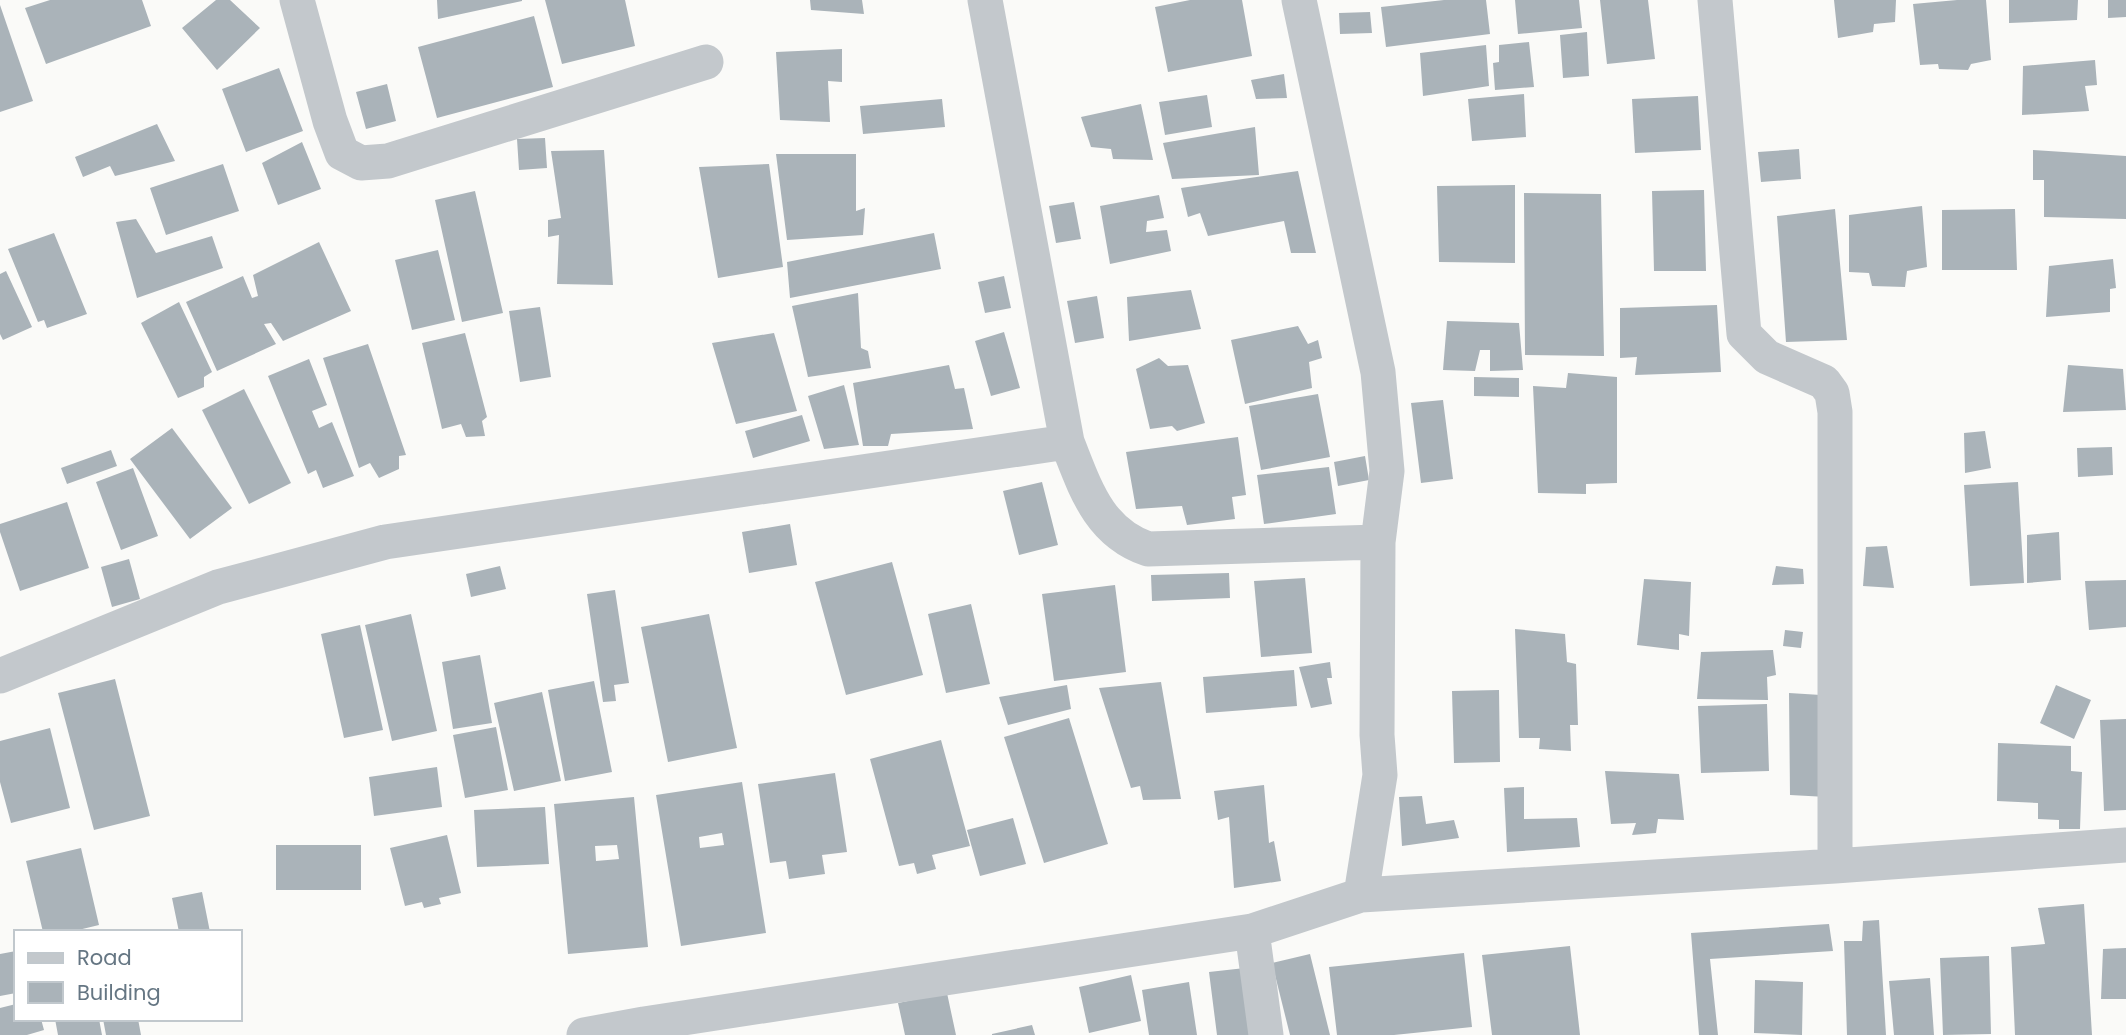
<svg xmlns="http://www.w3.org/2000/svg" width="2126" height="1035" font-family="Poppins,sans-serif">
  <rect width="100%" height="100%" fill="#fafaf8"/>
  <!-- building -->
  <path fill="#aab3b9" fill-rule="evenodd" d="M50,0H142L151,26L46,64L25,8Z
    M216,0H230L260,28L217,70L182,28Z
    M437,0H522V1L438,19Z
    M545,0H625L635,46L562,64Z
    M810,0H862L864,14L811,10Z
    M1190,0H1242L1252,56L1168,72L1155,7Z
    M1444,0H1486L1490,34L1386,47L1381,7Z
    M1515,0H1579L1582,28L1518,34Z
    M1600,0H1648L1655,59L1607,64Z
    M1834,0H1896L1895,22L1874,24L1873,32L1838,38Z
    M1957,0H1986L1991,60L1971,64L1968,70L1939,69L1938,64L1920,65L1913,4Z
    M2009,0H2078L2077,20L2009,23Z
    M2108,0H2126V17L2108,18Z
    M0,5L33,101L0,112Z
    M1370,12L1372,33L1340,34L1339,13Z
    M534,16L553,87L437,118L418,47Z
    M1587,32L1589,76L1563,78L1560,35Z
    M1529,42L1534,87L1495,90L1493,63L1499,62V45Z
    M1486,45L1489,86L1423,96L1420,53Z
    M842,49V82L828,81L830,122L780,120L776,52Z
    M2095,60L2097,85L2085,86L2089,111L2022,115L2023,66Z
    M279,68L303,131L246,152L222,89Z
    M1284,74L1287,98L1256,99L1251,80Z
    M387,84L396,121L366,129L356,92Z
    M1524,94L1526,137L1472,141L1468,99Z
    M1207,95L1212,127L1165,135L1159,102Z
    M1698,96L1701,150L1635,153L1632,99Z
    M942,99L945,127L863,134L860,106Z
    M1141,104L1153,160L1113,159L1111,149L1091,147L1081,117Z
    M157,124L175,161L115,176L110,166L83,177L75,157Z
    M1255,127L1259,175L1172,179L1163,143Z
    M545,138L547,168L519,170L517,139Z
    M302,142L321,189L278,205L262,163Z
    M1799,149L1801,179L1761,182L1758,152Z
    M604,150L613,285L557,284L559,235L548,237V220L561,218L551,151Z
    M2033,150L2126,156V219L2044,217V180H2033Z
    M776,154H856V211L865,208L863,235L787,240Z
    M223,164L239,211L166,235L150,188Z
    M769,164L783,267L718,278L699,167Z
    M1298,171L1316,253H1291L1284,221L1208,236L1200,213L1188,217L1181,188Z
    M1515,185V263L1439,262L1437,186Z
    M1704,190L1706,271H1654L1652,191Z
    M475,191L503,313L462,322L435,200Z
    M1524,193L1601,194L1604,356L1525,355Z
    M1159,195L1164,218L1147,221L1146,232L1167,230L1171,251L1110,264L1100,206Z
    M1074,202L1081,239L1056,243L1049,206Z
    M1922,206L1927,267L1907,271L1905,287L1872,286L1869,273L1849,272V215Z
    M1835,209L1847,340L1786,342L1777,216Z
    M2015,209L2017,270H1942V210Z
    M136,219L156,253L212,236L223,268L137,298L116,222Z
    M54,233L87,314L47,328L44,320L38,322L8,249Z
    M934,233L941,269L790,298L787,262Z
    M319,242L351,311L283,341L271,323L264,324L276,344L217,371L186,302L243,276L252,298L258,296L253,275Z
    M438,250L455,320L412,330L395,260Z
    M2113,259L2116,288L2110,289V312L2046,317L2049,266Z
    M6,271L32,327L3,340L0,334V274Z
    M1004,276L1011,308L985,313L978,282Z
    M1191,290L1201,329L1129,341L1127,297Z
    M858,293L861,348L868,351L871,368L808,377L792,306Z
    M1097,296L1104,338L1075,343L1067,301Z
    M179,302L212,372L204,377V387L178,398L141,323Z
    M1717,305L1721,372L1635,375L1637,357L1620,358V308Z
    M540,307L551,377L520,382L509,311Z
    M1447,321L1519,323L1523,370L1490,371V350H1480L1475,371L1443,370Z
    M1298,326L1308,344L1318,340L1322,358L1309,362L1312,388L1245,404L1231,340Z
    M1004,332L1020,388L991,396L975,341Z
    M465,333L487,417L482,421L485,436L466,437L461,424L442,429L422,343Z
    M774,333L797,411L736,424L712,343Z
    M368,344L406,455L399,456V469L379,478L370,463L359,468L323,358Z
    M1159,358L1168,366L1188,365L1205,423L1177,431L1172,426L1150,429L1136,369Z
    M309,359L327,405L312,411L319,428L332,422L354,476L323,488L316,470L308,474L268,376Z
    M949,365L955,389L964,388L973,429L891,434L888,446H863L853,383Z
    M2068,365L2123,369L2126,410L2063,412Z
    M1568,373L1617,377V483L1586,484V494L1538,493L1533,386L1566,388Z
    M1474,377L1519,378V397L1474,396Z
    M844,385L859,445L824,449L808,396Z
    M244,389L291,483L249,504L202,410Z
    M1318,394L1330,457L1261,470L1249,406Z
    M1443,400L1453,479L1421,483L1411,403Z
    M802,415L810,441L753,458L745,431Z
    M172,428L232,508L190,539L130,459Z
    M1985,431L1991,468L1965,473L1964,433Z
    M1238,437L1246,495L1232,497L1235,519L1187,525L1182,506L1136,509L1126,452Z
    M2112,447L2113,475L2078,477L2077,448Z
    M111,450L117,466L67,484L61,468Z
    M1365,456L1369,480L1338,486L1334,462Z
    M1329,467L1336,514L1264,524L1257,475Z
    M133,468L158,536L121,550L96,482Z
    M1042,482L1058,545L1019,555L1003,491Z
    M2018,482L2024,583L1970,586L1964,485Z
    M67,502L89,568L20,591L0,532V524Z
    M790,524L797,565L749,573L742,532Z
    M2059,532L2061,580L2027,583V535Z
    M1887,546L1894,588L1863,586L1866,547Z
    M129,559L140,599L112,607L101,567Z
    M892,562L923,675L846,695L815,582Z
    M500,566L506,589L471,597L466,574Z
    M1776,566L1803,569L1804,584L1772,585Z
    M1229,573L1230,598L1152,601L1151,575Z
    M1305,578L1312,653L1261,657L1254,581Z
    M1644,579L1691,582L1689,636L1679,634V650L1637,645Z
    M2126,580V627L2089,630L2085,581Z
    M1115,585L1126,672L1054,681L1042,594Z
    M615,590L629,683L614,685L616,701L603,702L587,594Z
    M971,604L990,684L946,693L928,614Z
    M411,614L437,731L392,741L365,625Z
    M709,614L737,748L668,762L641,627Z
    M360,625L383,730L344,738L321,634Z
    M1515,629L1565,634L1567,662L1576,664L1578,725H1570L1571,751L1539,749L1540,738H1519Z
    M1785,630L1803,632L1801,648L1783,646Z
    M1773,650L1776,675L1767,677L1768,700L1697,699L1701,652Z
    M480,655L492,723L453,729L442,662Z
    M1330,662L1332,678H1327L1332,704L1311,708L1299,667Z
    M1294,670L1297,706L1206,713L1203,677Z
    M115,679L150,816L94,830L58,693Z
    M594,681L612,772L565,781L548,690Z
    M1161,682L1181,799L1143,800L1140,786L1131,788L1099,688Z
    M1067,685L1071,709L1008,725L999,697Z
    M2056,685L2091,700L2074,739L2040,723Z
    M1499,690L1500,762L1454,763L1452,691Z
    M542,692L561,781L514,791L494,703Z
    M1789,693L1821,695L1827,797L1790,795Z
    M1767,704L1769,771L1701,773L1698,706Z
    M1069,718L1108,844L1044,863L1004,737Z
    M2126,719V810L2104,811L2100,720Z
    M496,727L508,790L465,798L453,735Z
    M50,728L70,808L11,823L0,782V741Z
    M941,740L970,846L932,855L936,869L917,874L914,863L899,866L870,759Z
    M1998,743L2071,746V771L2082,772L2080,829H2059V820L2038,819V803L1997,801Z
    M437,767L442,807L374,816L369,777Z
    M1605,771L1679,774L1684,820L1658,819L1656,833L1632,835L1636,823L1611,824Z
    M835,773L847,852L822,855L825,874L789,879L786,861L770,863L758,784Z
    M742,782L766,933L681,946L656,795ZM722,833L724,845L700,848L699,837Z
    M1264,785L1269,843L1274,841L1281,881L1234,888L1229,817L1218,820L1214,791Z
    M1524,787V819L1577,818L1580,847L1507,852L1504,788Z
    M1422,796L1426,824L1454,820L1459,838L1402,846L1399,797Z
    M634,797L648,947L568,954L554,804ZM617,845L619,859L596,861L595,846Z
    M545,807L549,864L477,867L474,810Z
    M1013,818L1026,864L980,876L967,830Z
    M447,835L461,893L439,898L441,904L424,908L422,902L405,906L390,848Z
    M276,845H361V890H276Z
    M81,848L99,925L70,932H43L26,861Z
    M202,892L210,932H179L172,898Z
    M2084,904L2092,1035H2015L2011,947L2045,944L2038,908Z
    M1879,920L1886,1035H1847L1844,941H1862L1863,921Z
    M1829,924L1833,951L1710,959L1718,1035H1699L1691,933Z
    M1570,946L1580,1035H1492L1482,955Z
    M2126,948V999H2101L2103,949Z
    M16,951V993L0,996V954Z
    M1464,953L1472,1027L1394,1035H1337L1329,967Z
    M1310,954L1330,1035H1290L1272,963Z
    M1989,956L1991,1034L1943,1035L1940,958Z
    M1245,968L1253,1035H1217L1209,972Z
    M1131,975L1141,1021L1089,1033L1079,987Z
    M1930,978L1934,1035H1894L1889,981Z
    M1755,980L1803,982L1802,1035L1754,1033Z
    M1189,982L1197,1035H1149L1142,990Z
    M947,993L956,1035H905L898,1003Z
    M16,1004V1019H41L44,1030L27,1035H0V1008Z
    M55,1019H99L102,1035H58Z
    M103,1019H138L141,1035H106Z
    M1032,1025L1035,1035H992V1034Z"/>
  <g fill="none" stroke-linecap="round" stroke-linejoin="round">
    <!-- street -->
    <path stroke="#c3c8cc" stroke-width="35" d="M297,0L330,121L342,153L361,163L388,161L706,62
      M985,0L1067,442C1085,487 1098,532 1148,549L1378,542
      M1299,0L1378,372L1387,471L1378,542L1377,735L1380,775L1361,895
      M1715,0L1744,334L1767,357L1824,382L1832,393L1835,412V866
      M0,676L218,587L385,542L1067,442
      M1252,931L1266,1035
      M584,1035L644,1024L1252,931L1361,895L1835,866L2126,845"/>
  </g>
  <!-- legend -->
  <rect x="14" y="930" width="228" height="91" fill="#ffffff" stroke="#c1c8cd" stroke-width="2"/>
  <rect x="28" y="953" width="35" height="10" fill="#c3c8cc" stroke="#c1c8cd" stroke-width="2"/>
  <text x="77" y="965" font-size="21" fill="#657683">Road</text>
  <rect x="28" y="982" width="35" height="21" fill="#aab3b9" stroke="#c1c8cd" stroke-width="2"/>
  <text x="77" y="1000" font-size="21" fill="#657683">Building</text>
</svg>
